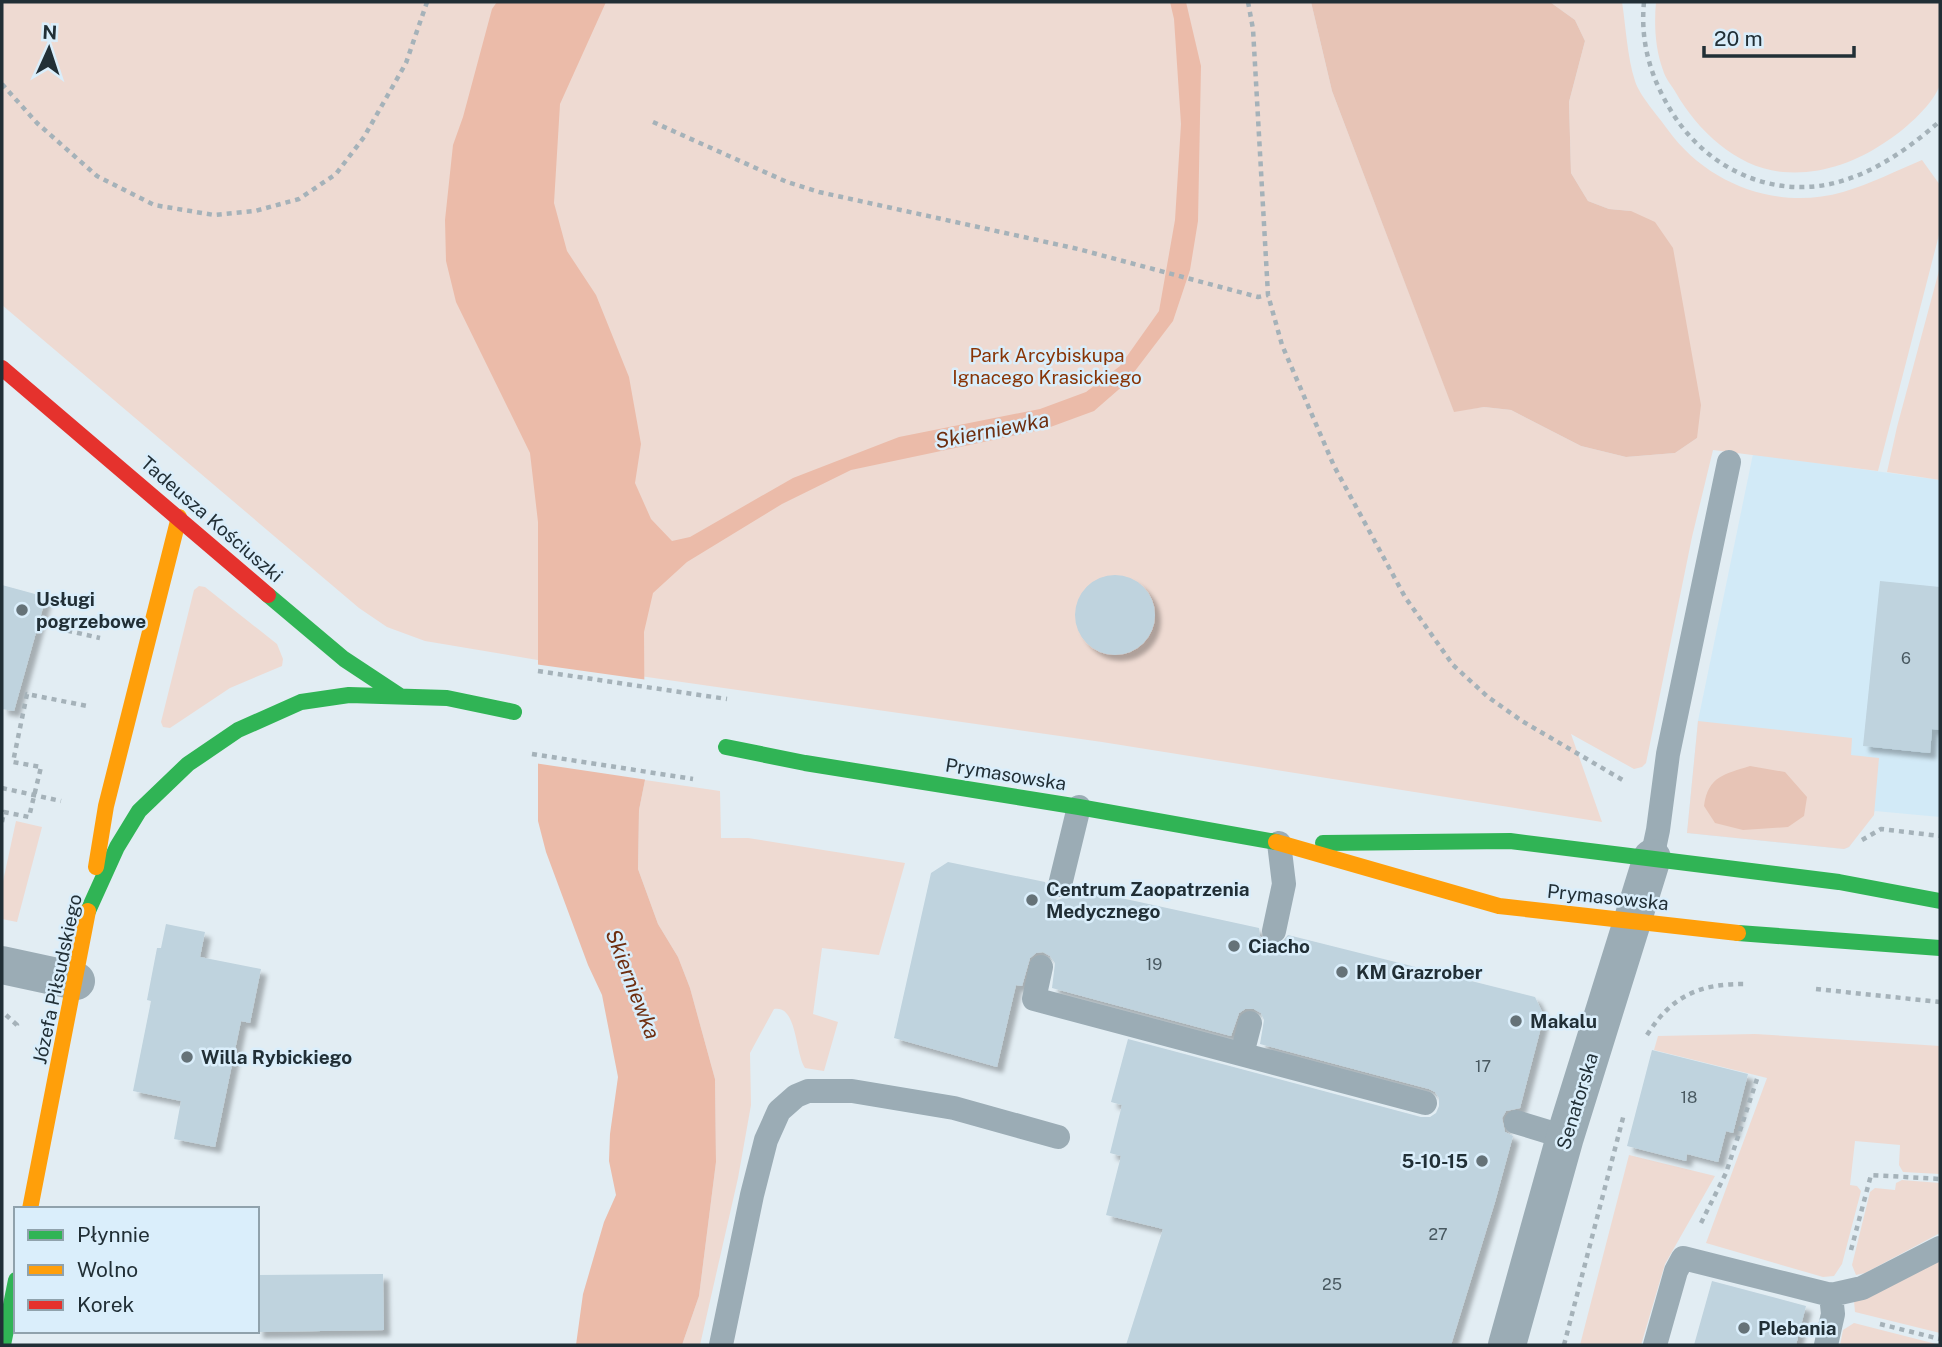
<svg xmlns="http://www.w3.org/2000/svg" width="1942" height="1347" font-family="'Public Sans',sans-serif">
  <defs>
    <filter id="shadow"><feDropShadow dx="6" dy="6" stdDeviation="2" flood-color="#0004"/></filter>
  </defs>
  <rect width="100%" height="100%" fill="#e2edf3"/>
  <!-- built -->
  <path fill="#d2eaf7" d="M1753,454L1940,480V817L1875,811L1849,847L1844,849L1687,833L1698,721Z"/>
  <!-- green -->
  <path fill="#eedad2" d="M2,2H1311L1332,91L1454,411L1484,407L1511,410L1581,446L1626,457L1675,453L1697,438L1631,211L1609,209L1588,201L1571,173L1569,102L1585,41L1575,20L1550,2H1622C1626,27 1627,56 1635,81C1639,95 1659,117 1668,130C1707,184 1777,211 1843,192C1870,184 1896,171 1922,160L1940,185V231L1878,471L1713,450L1692,537L1646,763L1642,767L1634,769L1571,734L1602,822L1102,742L591,669L425,641L387,627L359,608L2,305Z
    M1656,2H1940C1940,17 1942,77 1939,87C1931,107 1902,132 1884,143C1854,163 1820,175 1783,172C1737,168 1698,131 1676,93C1672,86 1665,78 1663,70C1655,48 1654,24 1656,2Z
    M1940,267V480L1887,472L1897,427Z
    M199,586L205,587L277,644L283,659L282,666L230,688L170,728L163,727L161,722L194,590Z
    M1698,721L1852,738L1851,755L1879,758L1874,815L1849,847L1844,849L1687,833Z
    M645,780L720,791L721,838H748L905,863L879,955L822,948L813,1014L838,1022L824,1071L805,1068C795,1053 797,1004 774,1009L750,1053L751,1105L738,1178L700,1345H682L699,1296L716,1162L715,1079L690,988L678,957L658,924L638,869L639,810Z
    M16,821L42,827L17,922L2,919V886Z
    M1755,1034L1940,1046V1174L1903,1172L1899,1165L1900,1145L1855,1141L1850,1185L1857,1186L1861,1191L1842,1264L1834,1276L1823,1277L1706,1243L1767,1078L1654,1050L1658,1036Z
    M1629,1155L1715,1176L1665,1264L1641,1345H1580Z
    M1902,1180L1940,1183V1233L1865,1273L1856,1275L1852,1265L1870,1192L1875,1188L1895,1190L1896,1183Z
    M1940,1260V1333L1855,1312L1854,1301Z
    M1854,1323L1940,1345H1840L1843,1330Z"/>
  <!-- forest -->
  <path fill="#e7c4b6" d="M1311,2H1550L1575,20L1585,41L1569,102L1571,173L1588,201L1609,209L1631,211L1655,222L1673,248L1701,405L1697,438L1675,453L1626,457L1581,446L1511,410L1484,407L1454,412L1332,91Z
    M1750,766L1785,772L1807,797L1804,816L1788,827L1743,830L1715,823L1704,806C1708,776 1725,774 1750,766Z"/>
  <!-- water -->
  <path fill="#ebbba9" d="M497,2H606L560,104L554,203L567,251L596,295L629,377L641,444L635,483L651,519L672,541L690,537L793,478L899,437L1040,409L1086,392L1120,366L1159,311L1175,220L1181,124L1174,19L1170,2H1186L1201,66L1198,221L1190,270L1173,321L1125,384L1094,411L1045,429L851,470L782,504L687,562L653,593L644,632L645,780L639,810L638,869L658,924L678,957L690,988L715,1079L716,1162L699,1296L682,1345H576L583,1294L604,1222L616,1195L609,1161L610,1134L618,1077L602,995L588,965L546,852L538,821V522L530,453L456,302L446,261L445,220L453,145L463,117L492,9Z"/>
  <!-- pier -->
  <path fill="#e2edf3" d="M534,664L648,680V780L534,763Z"/>
  <!-- building -->
  <path fill="#bfd3de" filter="url(#shadow)" d="M1075 615a40 40 0 1 1 80 0a40 40 0 1 1-80 0Z
    M1880,581L1940,587V730L1932,729L1930,753L1863,746Z
    M2,585L46,597L14,711L2,709Z
    M948,862L1045,882L1049,895L1057,900L1070,896L1075,888L1259,928L1260,936L1270,945H1279L1288,935L1535,997L1544,1016L1520,1108L1506,1111L1502,1118L1505,1132L1513,1136L1495,1202L1451,1345H1126L1163,1229L1106,1215L1121,1156L1110,1153L1122,1105L1111,1102L1128,1039L1421,1117H1430L1436,1113L1439,1106V1098L1435,1092L1429,1089L1260,1044L1264,1020L1261,1013L1254,1009H1245L1239,1013L1231,1036L1052,988L1055,963L1050,956L1043,952L1036,953L1030,958L1022,986L1016,985L997,1067L894,1038L931,873Z
    M166,924L205,932L200,957L261,969L250,1023L241,1021L215,1147L174,1139L181,1101L133,1091L151,1001L147,1000L157,948H161Z
    M1652,1050L1748,1074L1733,1133L1726,1131L1718,1162L1687,1154L1686,1161L1627,1146Z
    M383,1274L384,1330L257,1332V1275Z
    M1712,1281L1806,1306L1796,1345H1694Z"/>
  <g fill="none" stroke-linecap="round" stroke-linejoin="round">
    <!-- path -->
    <path stroke="#a5b2b9" stroke-width="4.5" stroke-dasharray="5 5" stroke-linecap="butt" d="M1248,2L1253,29L1268,295L1282,345L1334,466L1405,597L1453,665L1488,697L1522,721L1626,782
      M1644,2C1640,43 1651,79 1673,114C1709,171 1778,202 1845,180C1880,169 1913,145 1940,121
      M2,84L37,123L97,176L154,205L214,215L255,211L299,199L336,174L364,137L406,63L427,2
      M653,122L787,182L819,192L1078,249L1258,297L1268,295
      M38,624L100,638
      M538,671L727,699
      M532,754L693,779
      M2,788L61,801
      M2,822L4,812L29,817L41,767L13,762L27,694L87,706
      M1862,840L1881,829L1940,836
      M1816,989L1940,1002
      M6,1015L17,1025L16,1029
      M1647,1035C1672,995 1701,983 1748,984
      M1701,1223L1726,1173L1757,1079
      M1851,1250L1871,1175L1940,1179
      M1880,1324L1940,1339
      M1564,1345L1624,1114"/>
    <!-- lane -->
    <path stroke="#9bacb5" stroke-width="24" d="M1652,858L1658,830L1668,754L1729,462
      M1060,885L1079,807
      M1274,931L1284,884L1279,843
      M1041,967L1034,999L1425,1103
      M1242,1054L1250,1023
      M1516,1122L1565,1137
      M721,1345L752,1195L766,1140L779,1111L796,1096L808,1091H852L954,1108L1058,1137
      M1655,1345L1676,1271L1683,1258L1831,1295L1862,1288L1940,1248
      M1826,1345L1833,1314L1831,1295"/>
    <!-- street -->
    <path stroke="#9bacb5" stroke-width="38" d="M2,965L76,981
      M1507,1345L1565,1137L1652,858"/>
    <!-- fast -->
    <path stroke="#30b455" stroke-width="16" d="M268,595L344,659L400,696
      M726,747L805,763L1079,807L1276,842
      M1323,843L1510,841L1839,882L1940,901
      M88,911L117,847L139,811L188,764L238,730L301,702L349,695L447,698L514,712
      M1738,933L1940,948
      M3,1345L16,1280"/>
    <!-- slow -->
    <path stroke="#ff9f0a" stroke-width="16" d="M1276,842L1499,906L1738,933
      M96,867L106,806L179,517
      M30,1209L88,911"/>
    <!-- jam -->
    <path stroke="#e5322d" stroke-width="16" d="M2,368L268,595"/>
  </g>
  <!-- markers -->
  <g fill="#657278" stroke="#daeefb" stroke-width="2.5">
    <circle cx="22" cy="610" r="7"/>
    <circle cx="1032" cy="900" r="7"/>
    <circle cx="1234" cy="946" r="7"/>
    <circle cx="1342" cy="972" r="7"/>
    <circle cx="1516" cy="1021" r="7"/>
    <circle cx="187" cy="1057" r="7"/>
    <circle cx="1482" cy="1161" r="7"/>
    <circle cx="1744" cy="1328" r="7"/>
  </g>
  <g text-anchor="middle" dominant-baseline="central" stroke-width="5" stroke-linejoin="round" paint-order="stroke">
    <!-- number labels -->
    <g font-size="16" fill="#485860">
      <text x="1906" y="658">6</text>
      <text x="1154" y="964">19</text>
      <text x="1483" y="1066">17</text>
      <text x="1689" y="1097">18</text>
      <text x="1438" y="1234">27</text>
      <text x="1332" y="1284">25</text>
    </g>
    <!-- park labels -->
    <g font-size="19" fill="#883406" stroke="#daeefb">
      <text x="1047" y="355">Park Arcybiskupa<tspan x="1047" dy="22">Ignacego Krasickiego</tspan></text>
    </g>
    <!-- street labels -->
    <g font-size="19" fill="#212f36" stroke="#daeefb">
      <text transform="translate(212 519) rotate(41)">Tadeusza Kościuszki</text>
      <text transform="translate(1006 774) rotate(9)">Prymasowska</text>
      <text transform="translate(1608 897) rotate(6)">Prymasowska</text>
      <text transform="translate(57 979) rotate(-78)">Józefa Piłsudskiego</text>
      <text transform="translate(1577 1101) rotate(-73)">Senatorska</text>
    </g>
    <!-- poi labels -->
    <g font-size="19" font-weight="bold" fill="#212f36" stroke="#daeefb" text-anchor="start">
      <text x="36" y="599">Usługi<tspan x="36" dy="22">pogrzebowe</tspan></text>
      <text x="1046" y="889">Centrum Zaopatrzenia<tspan x="1046" dy="22">Medycznego</tspan></text>
      <text x="1248" y="946">Ciacho</text>
      <text x="1356" y="972">KM Grazrober</text>
      <text x="1530" y="1021">Makalu</text>
      <text x="201" y="1057">Willa Rybickiego</text>
      <text x="1468" y="1161" text-anchor="end">5-10-15</text>
      <text x="1758" y="1328">Plebania</text>
    </g>
    <!-- water labels -->
    <g font-size="21" font-style="italic" fill="#6e2e0f" stroke="#daeefb">
      <text transform="translate(992 430) rotate(-11)">Skierniewka</text>
      <text transform="translate(633 984) rotate(69)">Skierniewka</text>
    </g>
  </g>
  <!-- border -->
  <rect width="1942" height="1347" fill="none" stroke="#212f36" stroke-width="7"/>
  <!-- legend -->
  <rect x="14" y="1207" width="245" height="126" fill="#daeefb" stroke="#90a2ac" stroke-width="2"/>
  <rect x="28" y="1230" width="35" height="10" fill="#30b455" stroke="#90a2ac" stroke-width="2"/>
  <text x="77" y="1242" font-size="21" fill="#212f36">Płynnie</text>
  <rect x="28" y="1265" width="35" height="10" fill="#ff9f0a" stroke="#90a2ac" stroke-width="2"/>
  <text x="77" y="1277" font-size="21" fill="#212f36">Wolno</text>
  <rect x="28" y="1300" width="35" height="10" fill="#e5322d" stroke="#90a2ac" stroke-width="2"/>
  <text x="77" y="1312" font-size="21" fill="#212f36">Korek</text>
  <!-- north arrow -->
  <g transform="translate(49 49) rotate(3)" stroke="#daeefb" stroke-width="5" paint-order="stroke">
  <path d="M0-5L12 26L0 18L-12 26Z" fill="#212f36"/>
  <text y="-10" font-size="19" font-weight="bold" text-anchor="middle" fill="#212f36">N</text>
  </g>
  <!-- scale -->
  <path d="M1704 46v10h150v-10" fill="none" stroke="#212f36" stroke-width="3.5"/>
  <text x="1714" y="46" font-size="21" fill="#212f36" stroke="#daeefb" stroke-width="5" paint-order="stroke">20 m</text>
</svg>
